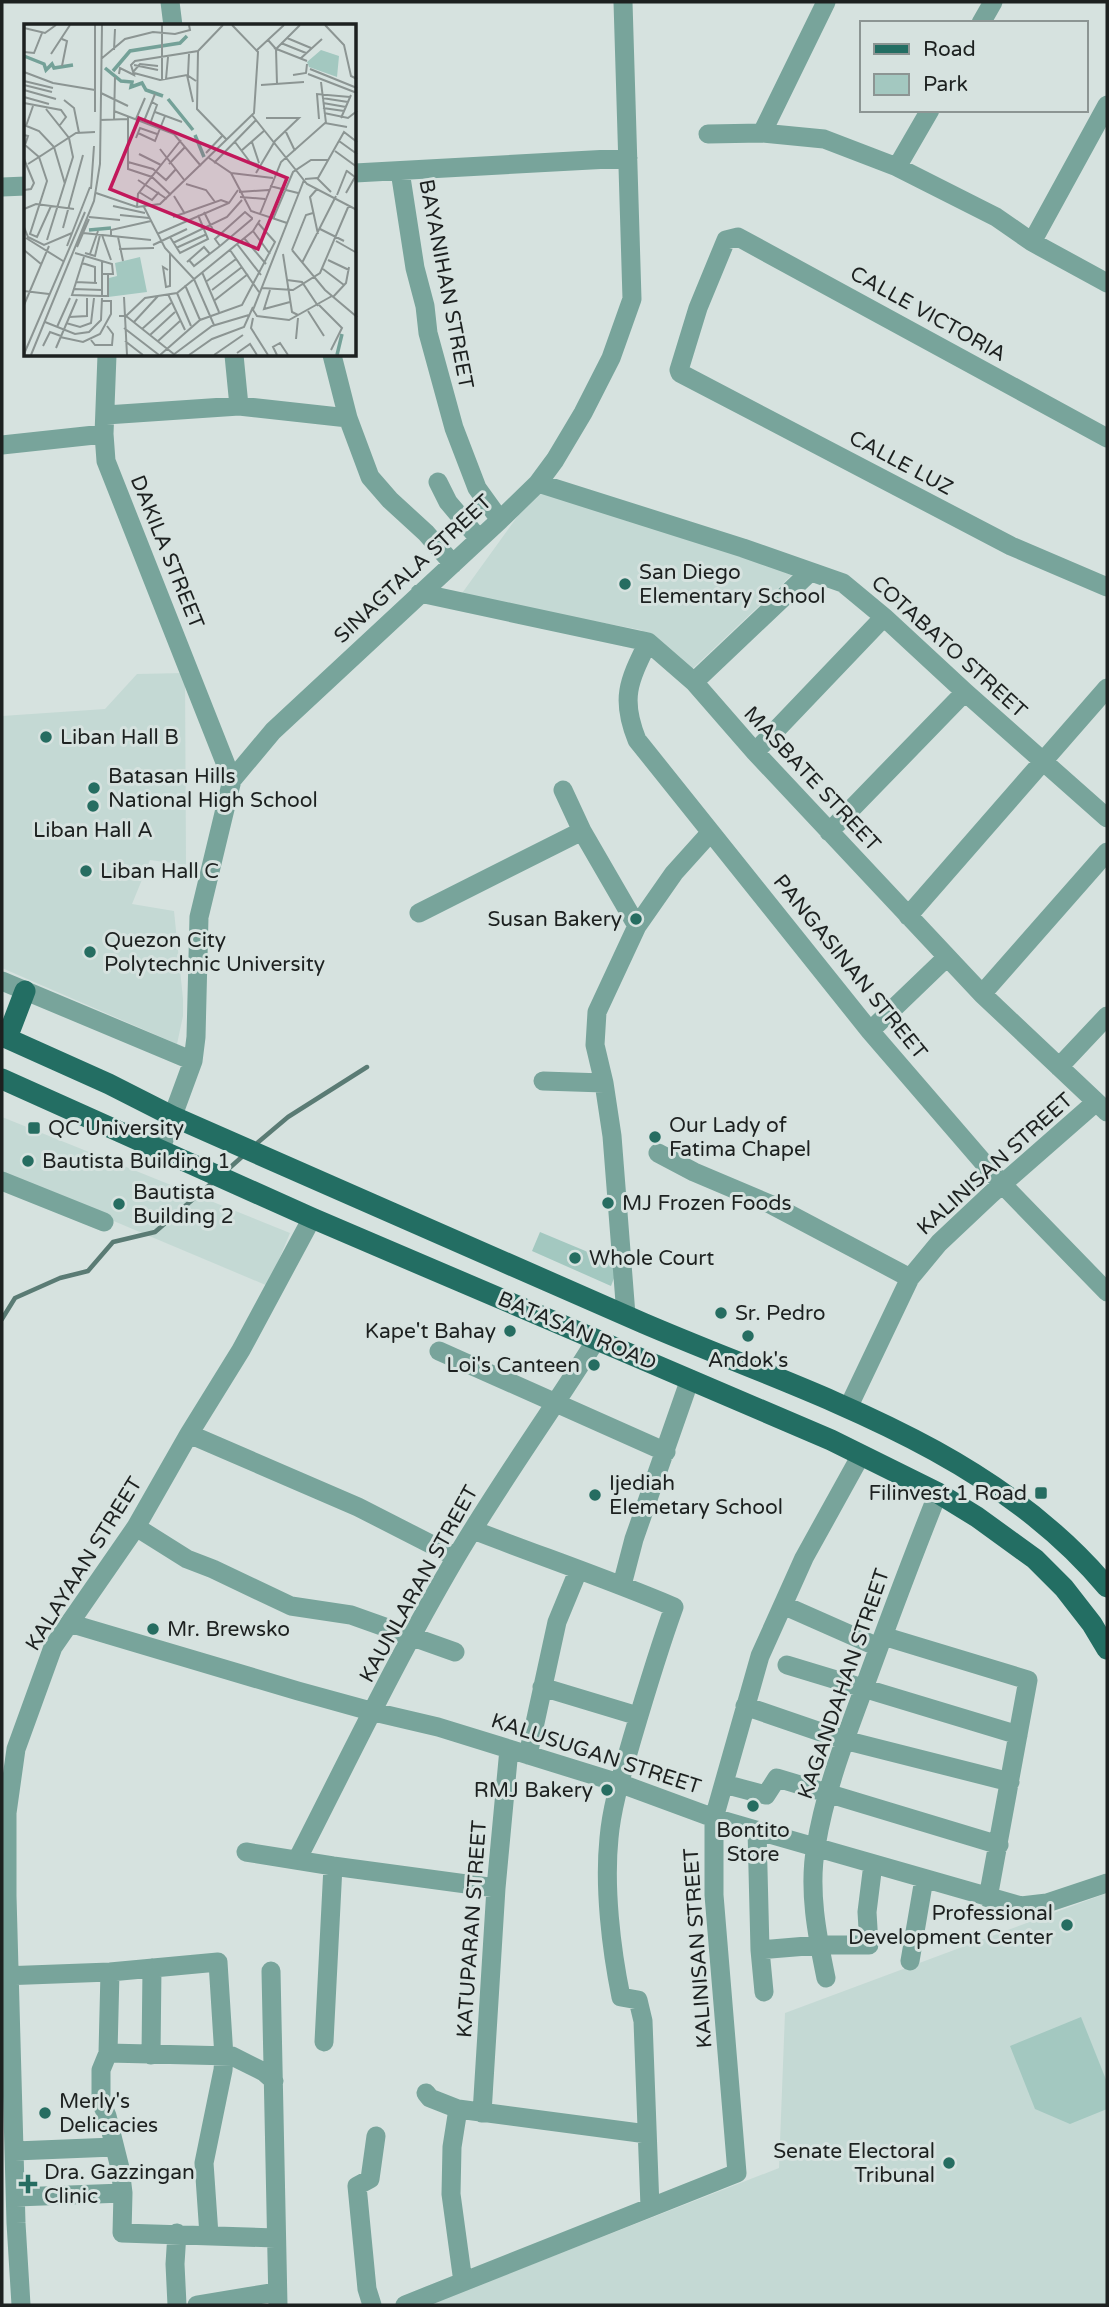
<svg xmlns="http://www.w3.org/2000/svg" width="1109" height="2307" font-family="'Varela Round',sans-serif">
  <rect width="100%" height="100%" fill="#d6e2df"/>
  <!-- built -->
  <path fill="#c4d9d4" d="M538,488L795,572L689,672L641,630L460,596Z
    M185,673L186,865L150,860L132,904L174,911L183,999V1016L177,1044L2,968V716L105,709L137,674Z
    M2,1117L290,1233L268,1286L2,1174Z
    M1107,1893V2305H428L779,2168L785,2013Z"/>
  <!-- green -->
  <path fill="#a3c8c0" d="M540,1232L619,1265L611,1286L532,1251Z
    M1081,2017L1107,2082V2109L1070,2124L1035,2109L1010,2046Z"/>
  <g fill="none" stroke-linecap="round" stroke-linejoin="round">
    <!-- stream -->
    <path stroke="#5a7b74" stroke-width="4.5" d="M256,1144L288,1117L367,1067
      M225,1172L244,1155
      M2,1319L15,1298L60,1278L88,1271L113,1242L155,1232L213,1182"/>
    <!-- street -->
    <path stroke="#78a49b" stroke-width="19" d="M170,2L173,26
      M981,23L993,2
      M762,133L826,2
      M708,134L762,133L824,139L897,167L996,217L1032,242L1107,283
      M897,167L930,110
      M400,171L415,268L425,306L428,333L454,428L477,488L500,520
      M355,173L628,158
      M2,187L26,186
      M1032,242L1107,105
      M107,355L104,434L106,461L232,780
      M234,355L239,406
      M332,355L348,418L370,477L390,500L426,533L453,564
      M106,415L239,406L348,418
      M1107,438L738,237L726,240L698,308L679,370L680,373L1011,546L1107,587
      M2,445L104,434
      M438,482L448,502L479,539
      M538,483L743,548L843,583L884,617L965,692L1107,818
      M420,593L648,642L694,682L755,752L982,994L1107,1112
      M648,642C629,681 620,698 637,740L870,1031L1002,1184L1107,1292
      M694,682L809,573
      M755,752L884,617
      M563,790L582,831L637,926
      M829,832L965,692
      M419,913L582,831
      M908,916L1107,688
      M2,981L193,1061
      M982,994L1107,852
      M870,1031L947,957
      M1059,1067L1107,1016
      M543,1081L604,1083
      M161,1148L193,1061L196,1037L199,917L232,780L273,731L500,520L538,483L555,460L583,413L611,358L632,299L623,2
      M658,1153L694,1172L772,1205L910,1278
      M2,1181L104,1222
      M626,1315L612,1136L604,1083L595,1045L597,1012L637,926L674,873L710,833
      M439,1351L666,1452
      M848,1408L910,1278L939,1243L991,1194L1096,1102
      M189,1434L358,1507L456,1557
      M136,1527L187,1559L213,1569L291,1606L351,1615L455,1652
      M473,1530C540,1556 608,1579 674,1607C658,1651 645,1695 632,1739C623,1771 612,1804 609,1838C604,1887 611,1948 621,1997L638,2000L643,2021L650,2207
      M622,1585L634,1539L690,1379
      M783,1605L878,1647
      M69,1623L298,1691L374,1712L438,1727L619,1783L714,1818L1021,1906L1047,1903L1107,1883
      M883,1636L1028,1680L988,1898
      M787,1665L1018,1735
      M542,1687L638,1716
      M745,1706L844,1740L1010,1782
      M528,1755L557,1622L578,1571
      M724,1784L766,1795L777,1778L999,1845
      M757,1830L760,1950L764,1992
      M246,1852L333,1866L496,1888
      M297,1860C348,1760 398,1656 455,1559C499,1484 550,1414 596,1340
      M760,1950L819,1945H869L867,1912L873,1864
      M910,1961L924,1879
      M271,1971L278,2305
      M110,1972L108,2053L101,2070V2102L107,2116L120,2168L123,2193L122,2233L275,2238
      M2,1976L110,1972L218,1962L224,2057L223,2070L204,2163L209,2235
      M826,1978C817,1935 808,1889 816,1846C825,1791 845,1739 864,1688C888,1622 912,1558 938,1493
      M324,2042L333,1866
      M108,2053L232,2056L264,2072L274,2081
      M151,2055L152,1968
      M426,2093L430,2098L458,2109L647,2134
      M458,2109L452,2147L451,2194L463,2282
      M482,2113L496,1888L509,1749
      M15,2151L114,2147
      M16,2197L123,2193
      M177,2233L175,2264L177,2305
      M21,2305L16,2223L7,1896V1813L16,1749L53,1647L136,1527L189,1434L241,1350L312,1218
      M197,2305L276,2292
      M372,2305L367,2289L357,2186L370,2179L376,2136
      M405,2305L737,2173L714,1895V1818L760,1656L804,1558L861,1455"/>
    <!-- primary -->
    <path stroke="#236e63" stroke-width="21" d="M2,1036L109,1084L172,1116C329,1185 485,1255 643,1323C806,1393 989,1446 1107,1587
      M7,1038L25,991
      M2,1079L312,1218L831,1440L938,1493L977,1517L1035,1559L1064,1588L1092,1624L1107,1649"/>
  </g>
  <!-- markers -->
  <g fill="#266d61" stroke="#d6e2df" stroke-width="2.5">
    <circle cx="625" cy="584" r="7"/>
    <circle cx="46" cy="737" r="7"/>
    <circle cx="94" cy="788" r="7"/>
    <circle cx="93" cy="806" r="7"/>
    <circle cx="86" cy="871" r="7"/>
    <circle cx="636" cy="919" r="7"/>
    <circle cx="90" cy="952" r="7"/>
    <rect x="27" y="1121" width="14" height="14" rx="3.5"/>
    <circle cx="655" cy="1137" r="7"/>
    <circle cx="28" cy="1161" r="7"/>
    <circle cx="608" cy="1203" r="7"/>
    <circle cx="119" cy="1204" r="7"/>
    <circle cx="575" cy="1258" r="7"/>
    <circle cx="721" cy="1313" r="7"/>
    <circle cx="510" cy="1331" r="7"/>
    <circle cx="748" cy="1336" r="7"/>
    <circle cx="594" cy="1365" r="7"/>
    <rect x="1034" y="1486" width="14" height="14" rx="3.5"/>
    <circle cx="595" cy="1495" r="7"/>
    <circle cx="153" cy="1629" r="7"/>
    <circle cx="607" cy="1790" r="7"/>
    <circle cx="753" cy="1806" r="7"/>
    <circle cx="1067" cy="1925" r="7"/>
    <circle cx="45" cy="2113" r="7"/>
    <circle cx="949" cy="2163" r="7"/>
    <path d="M24.5 2173.5h7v7h7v7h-7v7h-7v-7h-7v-7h7z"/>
  </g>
  <g text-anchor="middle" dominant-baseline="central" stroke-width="6" stroke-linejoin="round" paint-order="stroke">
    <!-- street labels -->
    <g font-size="21" fill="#1d2120" stroke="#d6e2df">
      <text transform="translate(446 284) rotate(79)">BAYANIHAN STREET</text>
      <text transform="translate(928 314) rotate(29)">CALLE VICTORIA</text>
      <text transform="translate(901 463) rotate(28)">CALLE LUZ</text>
      <text transform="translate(167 552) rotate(68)">DAKILA STREET</text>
      <text transform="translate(413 569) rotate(-43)">SINAGTALA STREET</text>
      <text transform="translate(949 647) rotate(42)">COTABATO STREET</text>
      <text transform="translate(812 779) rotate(47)">MASBATE STREET</text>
      <text transform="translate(850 967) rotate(51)">PANGASINAN STREET</text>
      <text transform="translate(995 1164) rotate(-42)">KALINISAN STREET</text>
      <text transform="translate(577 1331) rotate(23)">BATASAN ROAD</text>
      <text transform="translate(84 1564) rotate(-58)">KALAYAAN STREET</text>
      <text transform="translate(419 1584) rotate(-61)">KAUNLARAN STREET</text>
      <text transform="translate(844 1684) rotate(-71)">KAGANDAHAN STREET</text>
      <text transform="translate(596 1754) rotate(18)">KALUSUGAN STREET</text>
      <text transform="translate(472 1929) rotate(-86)">KATUPARAN STREET</text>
      <text transform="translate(698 1948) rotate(-94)">KALINISAN STREET</text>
    </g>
    <!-- poi labels -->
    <g font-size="21" fill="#1d2120" stroke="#d6e2df" text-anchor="start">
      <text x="639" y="572">San Diego<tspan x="639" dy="24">Elementary School</tspan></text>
      <text x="60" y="737">Liban Hall B</text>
      <text x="108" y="776">Batasan Hills<tspan x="108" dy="24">National High School</tspan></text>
      <text x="93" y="830" text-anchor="middle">Liban Hall A</text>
      <text x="100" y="871">Liban Hall C</text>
      <text x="622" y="919" text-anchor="end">Susan Bakery</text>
      <text x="104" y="940">Quezon City<tspan x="104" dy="24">Polytechnic University</tspan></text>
      <text x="669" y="1125">Our Lady of<tspan x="669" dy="24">Fatima Chapel</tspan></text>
      <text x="48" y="1128">QC University</text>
      <text x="42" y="1161">Bautista Building 1</text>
      <text x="133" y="1192">Bautista<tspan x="133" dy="24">Building 2</tspan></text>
      <text x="622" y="1203">MJ Frozen Foods</text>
      <text x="589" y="1258">Whole Court</text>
      <text x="735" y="1313">Sr. Pedro</text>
      <text x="496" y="1331" text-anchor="end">Kape't Bahay</text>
      <text x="748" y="1360" text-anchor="middle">Andok's</text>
      <text x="580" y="1365" text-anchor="end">Loi's Canteen</text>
      <text x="609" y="1483">Ijediah<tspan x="609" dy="24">Elemetary School</tspan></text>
      <text x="1027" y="1493" text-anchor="end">Filinvest 1 Road</text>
      <text x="167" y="1629">Mr. Brewsko</text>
      <text x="593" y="1790" text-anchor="end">RMJ Bakery</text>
      <text x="753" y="1830" text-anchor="middle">Bontito<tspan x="753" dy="24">Store</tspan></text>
      <text x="1053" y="1913" text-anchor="end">Professional<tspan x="1053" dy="24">Development Center</tspan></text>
      <text x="59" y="2101">Merly's<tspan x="59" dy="24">Delicacies</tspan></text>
      <text x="935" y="2151" text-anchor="end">Senate Electoral<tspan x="935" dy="24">Tribunal</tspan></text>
      <text x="44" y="2172">Dra. Gazzingan<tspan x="44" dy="24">Clinic</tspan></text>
    </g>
  </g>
  <!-- overview -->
  <g transform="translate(24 24)">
    <rect width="332" height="332" fill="#d6e2df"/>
    <path d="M297,26L315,32L313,53L285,43L283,38ZM116,233L123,268L84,273L85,254L93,252L91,239Z" fill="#a3c8c0"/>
    <path fill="none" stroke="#74a198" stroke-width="3.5" d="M0,32L20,40L22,46L28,40L30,44L49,41M81,44L97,57L108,58L107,63L118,59L122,66L139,72M89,47L106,27L156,19L163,12M144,75L169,106M171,111L180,133M65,206L87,204M313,331L318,310"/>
    <path fill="none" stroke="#8c9593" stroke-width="2" d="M138,1V56M301,1L320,21L327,52L333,55M0,4L21,9L32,1M263,14L287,24M244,16L252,25L253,60M257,19L282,29M250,24L283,37M252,25L276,1M90,26L91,5M233,26L260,1M174,27L173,85L203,116M0,28L10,29L18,9M27,30L46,1M77,35L101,15L129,8L151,10L166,6L165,1M276,35L298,15M110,41L134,46M38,42L43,17L38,15M286,45L333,64M0,48L29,59L71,66M109,48L116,40L134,42M110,49L136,56L163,51L172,57M95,50L96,44L110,51L107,41L111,37L174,27L199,1M284,50L333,69M163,51L169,78M164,51L165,30M269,51L282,49L283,40M142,55L144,33M0,57L29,64M297,58L302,99M0,61L28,68M237,61L280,58M0,66L32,75M77,69L104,82M0,73L25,80M298,74L324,78M40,76L50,84L55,109M0,79L37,86L42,93L36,101M299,79L322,83M299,84L320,87M22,85L45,114L49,133L23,216M90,87L150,110L177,142M71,88V1M131,88L158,98M300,89L324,94L333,87M228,91L283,160L333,186M104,92V145L128,153L147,171M317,94L327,71M112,95L121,74M295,95L293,70L326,73M76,96L104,95M90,96L91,53M120,97L131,70M126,100L133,81L128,78M0,101L15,107L30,123L41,160M2,102L9,82M261,106L271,127M114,109L131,117L141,92M0,111L4,112L1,121L15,133L52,109L71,108M112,114L116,104L133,110M315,117L333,130M211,118L226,138L235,141M228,118L235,139M136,125L161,157M217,127L241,106M311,127L333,143M182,129L199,111M115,130L137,141M185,134L207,149L227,187L263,199M0,135L10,159L7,165L0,166M104,138L129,145L142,156L152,145M190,139L232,96M4,140L15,133L23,157L6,210L13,213L27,182M145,140L161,123M207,149L249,154M232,149L251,117L275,94H242M294,154L320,108L333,118M281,155L293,154L307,168M114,156L143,175M280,156L229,286L233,292L265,296L308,272M162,160L182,166L191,178M246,162L274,169M67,165L70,122M293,165L286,173L294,210M115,168L128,176L135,168M215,168L245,166M72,169L113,183L136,180L230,89L234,28L208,1M322,169L331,153L323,147M313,171L323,146M150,172L161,190M216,173L241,175M89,182L121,189M113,183L114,170L157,116M120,183L141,224L170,255L190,301M0,185L12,180L50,185M180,188L190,208M236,190L257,138L301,99L323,103M96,191L125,194M65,193L96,196M149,193L197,176L205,179M249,195L269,148L287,136H304M0,203L4,213L20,221L48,209M39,204L59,131M296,205L320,217M229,207L246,230M59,209L127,216M133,210L205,179L214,166M78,211L87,236M87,212V206L127,197M94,213L99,237M146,213L156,229L184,215L174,191M2,214L39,237M220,214L242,240M312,217L333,229M149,219L203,193L218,176M213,220L237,251M129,221L163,205M43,222L66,163M53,223L65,195M152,224L183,210M95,225L130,224M0,226L17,240M206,226L235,268M268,226L301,266L333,293M268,226L282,191L289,189M51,229L88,240L89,250H78M61,229L71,232L76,211M66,230L74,207M259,230L268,288L274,291M60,233L48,271L78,272M165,236L170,242L196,222L228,195V194L221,188L191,215L196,222M304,236L325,246M163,238L180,223L186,230M58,239L71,243V259M278,239L312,172M299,245L320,261M144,246L139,243L142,263L146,262V229M178,248L195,288M263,256L278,258L294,282M183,257L212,235M52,258L73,259M161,261L176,296M238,264L269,266L296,249L325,181M49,265L78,266M188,266L218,243M246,266L240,285L266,278M0,267L25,270M153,269L167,302M144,270L161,306M78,272V237M78,272H84V250M100,273L103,331M309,273L322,259L325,243M191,276L224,250M0,281L25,222M295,281L318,304L307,326M284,287L300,312M95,292H102L121,274L153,269L229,207L236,196M102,292L151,331M45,293L63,292V274M229,294L227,304L244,331M21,298L51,310L65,308L77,296L78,274M110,298L134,272M42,299L56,303L67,299L70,274M33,303L46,274M100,304L135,331M118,305L147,279M126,311L151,288M36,313L59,318L76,310L87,290V277H78M272,315L274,294M67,316L71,321H88L89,310L83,302M101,317L119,331M134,317L156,297M19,322L26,308L37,312M32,324L53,275M213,329L226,320L233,331M0,330L61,188M7,331L70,177L76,140L78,1M136,331L176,296L218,281L251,218L234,199M149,331L188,302L225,291M165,331L188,315L220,303L229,283M190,331L219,311M253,331L249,323L256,319L264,331"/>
    <path fill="#c2185b" fill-opacity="0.15" stroke="#c2185b" stroke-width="3.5" d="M115,94L263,154L234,225L86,165Z"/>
    <rect width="332" height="332" fill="none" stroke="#1d2120" stroke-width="3.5"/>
  </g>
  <!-- border -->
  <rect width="1109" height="2307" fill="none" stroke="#1d2120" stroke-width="7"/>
  <!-- legend -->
  <rect x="860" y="21" width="228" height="91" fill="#d6e2df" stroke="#8c9593" stroke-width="2"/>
  <rect x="874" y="44" width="35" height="10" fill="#236e63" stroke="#8c9593" stroke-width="2"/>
  <text x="923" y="56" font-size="21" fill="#1d2120">Road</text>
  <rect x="874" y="74" width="35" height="21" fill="#a3c8c0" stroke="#8c9593" stroke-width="2"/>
  <text x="923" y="91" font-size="21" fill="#1d2120">Park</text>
</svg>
